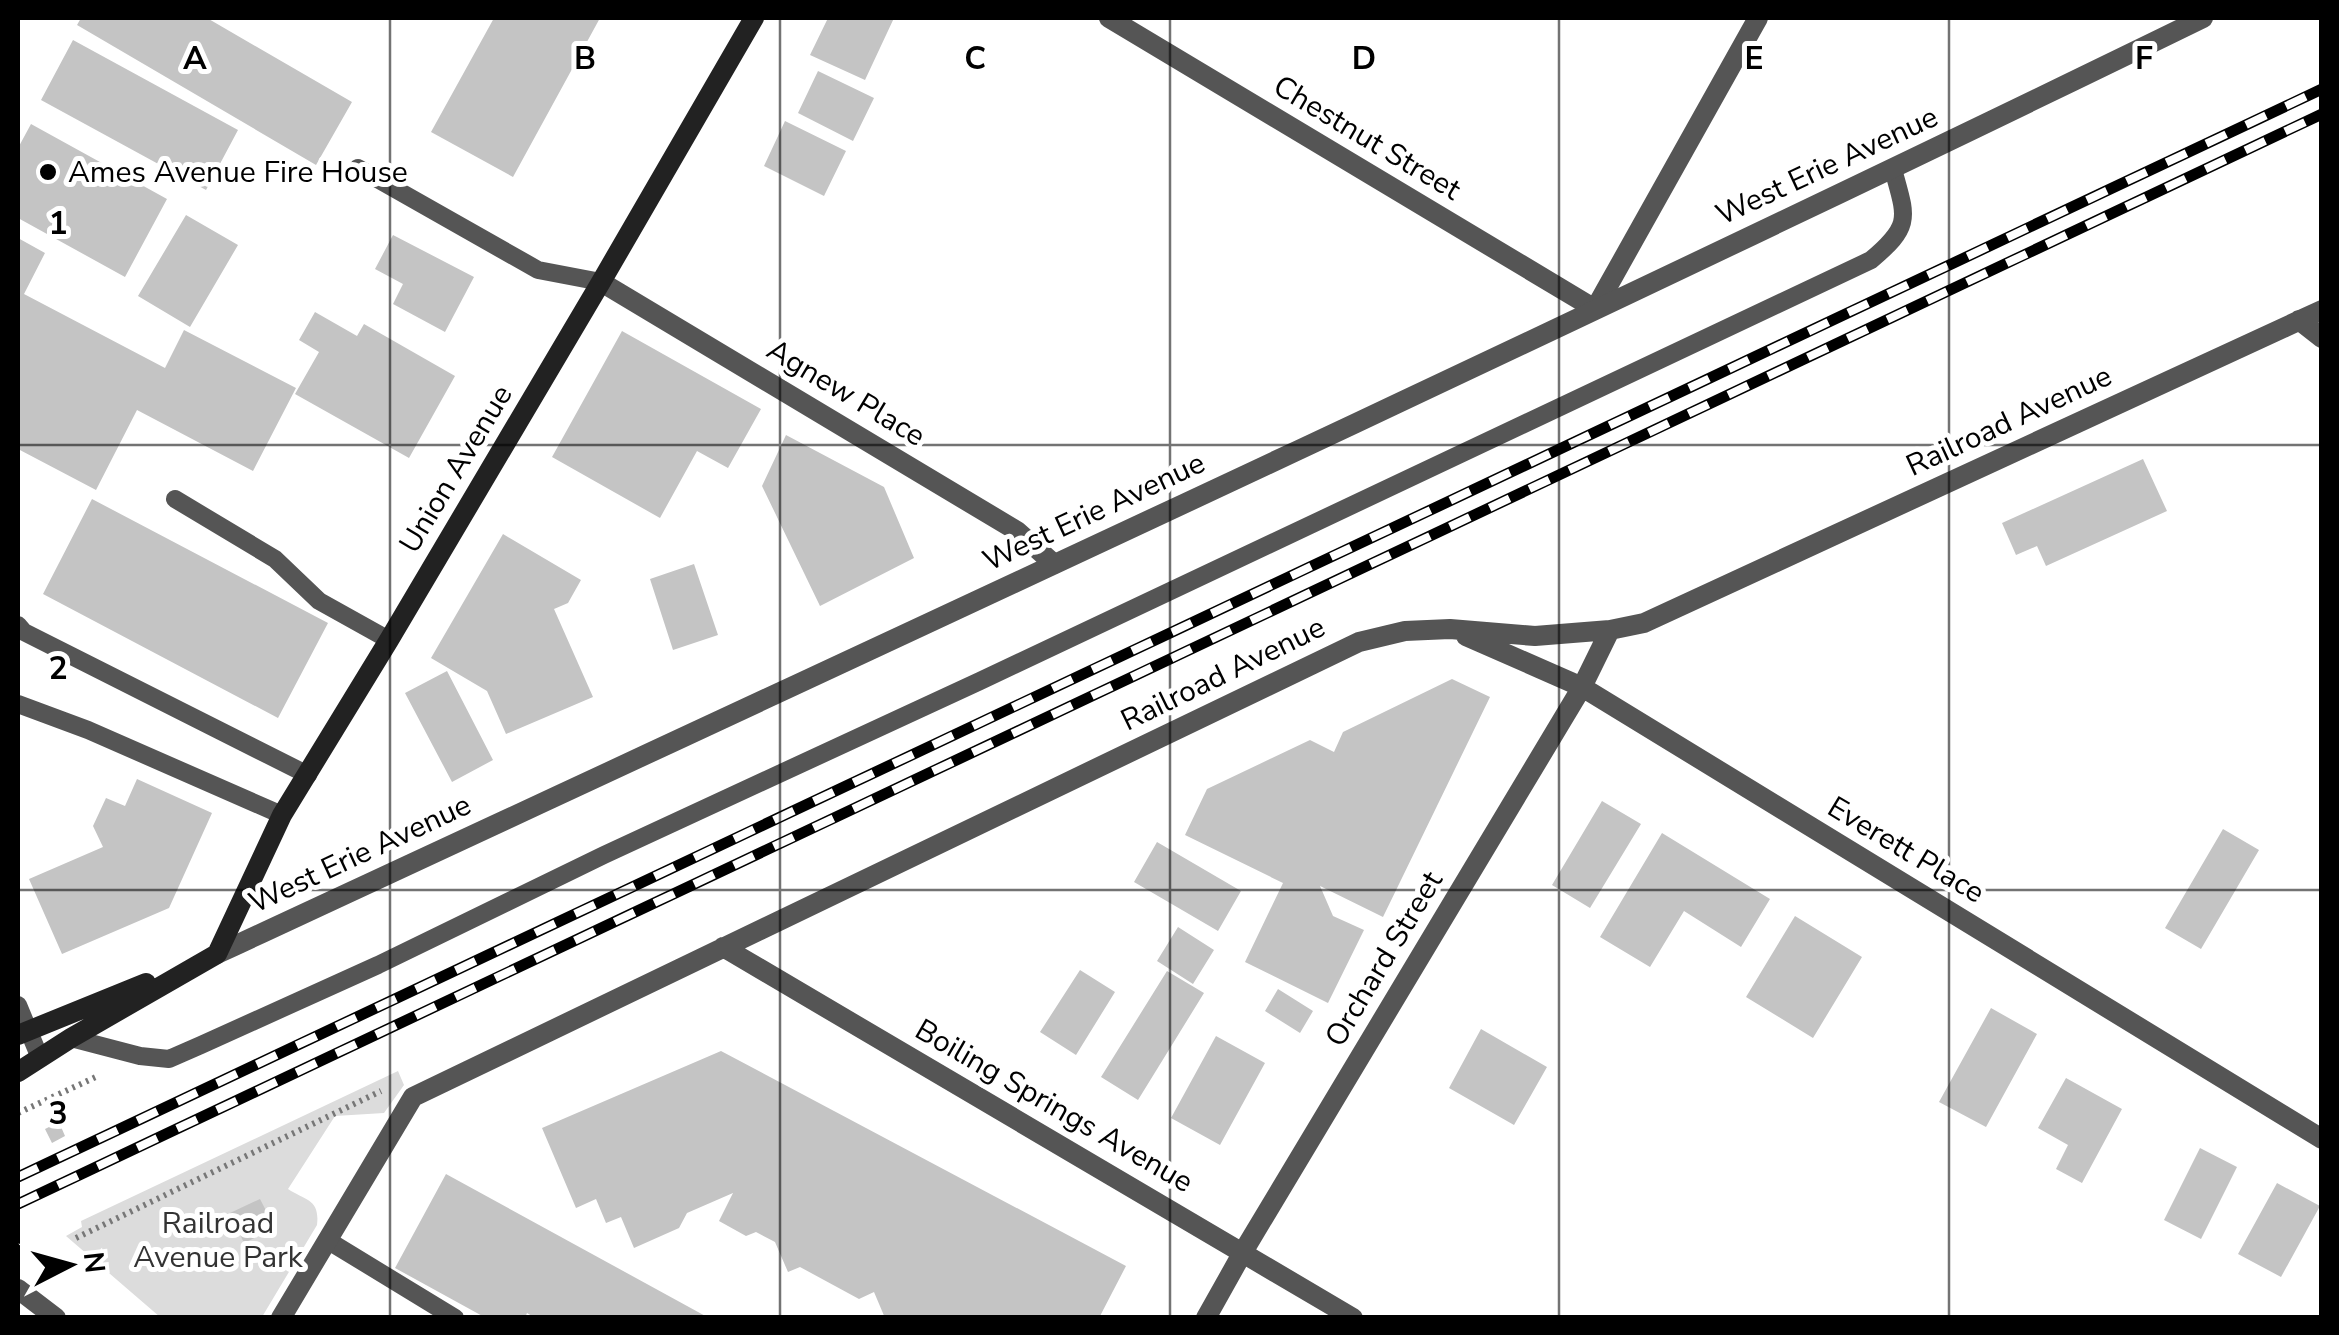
<svg xmlns="http://www.w3.org/2000/svg" width="2339" height="1335" font-family="'Nunito Sans',sans-serif">
  <rect width="100%" height="100%" fill="#fff"/>
  <!-- green -->
  <path fill="#dcdcdc" d="M398,1071L404,1085L384,1113L335,1116L288,1189C306,1201 320,1199 317,1225L262,1317H160L66,1236L82,1227L81,1221Z"/>
  <!-- building -->
  <path fill="#c4c4c4" d="M81,18H207L352,102L316,165L77,25Z
    M494,18H600L513,177L431,132Z
    M828,18H894L865,80L810,55Z
    M73,40L238,130L206,190L41,100Z
    M818,71L874,98L853,141L798,113Z
    M785,121L846,151L824,196L764,166Z
    M31,124L167,199L125,277L18,218V148Z
    M186,215L238,245L190,327L138,296Z
    M393,235L474,277L445,332L393,304L403,284L375,269Z
    M18,238L45,253L24,294L165,368L184,330L296,388L253,471L137,410L96,490L18,449Z
    M315,312L357,336L364,324L455,376L409,458L295,394L319,352L299,340Z
    M622,331L761,409L728,468L697,451L660,518L552,457Z
    M786,435L884,487L914,558L820,606L762,486Z
    M2143,459L2167,511L2046,566L2037,546L2016,555L2002,523Z
    M92,499L328,623L278,718L43,594Z
    M503,534L581,580L568,603L554,609L593,697L506,734L487,691L431,658Z
    M694,564L718,635L673,650L650,579Z
    M447,671L493,760L452,782L405,693Z
    M1452,679L1490,697L1383,917L1320,886L1333,916L1364,930L1328,1003L1245,962L1283,883L1185,835L1207,789L1310,740L1334,752L1343,732Z
    M137,779L212,813L169,908L62,954L29,879L103,847L93,826L106,798L125,806Z
    M1602,801L1641,824L1590,908L1552,885Z
    M2223,829L2259,850L2201,949L2165,928Z
    M1662,833L1770,899L1741,947L1684,911L1650,967L1600,937Z
    M1157,842L1241,891L1218,931L1134,882Z
    M1795,916L1862,957L1813,1038L1746,997Z
    M1178,927L1214,950L1193,984L1157,961Z
    M1080,970L1115,992L1076,1055L1040,1032Z
    M1167,971L1204,993L1138,1100L1101,1077Z
    M1278,989L1313,1011L1300,1033L1265,1011Z
    M1991,1008L2037,1034L1986,1127L1939,1102Z
    M1481,1029L1547,1067L1514,1125L1449,1088Z
    M1216,1036L1265,1063L1220,1145L1171,1118Z
    M721,1051L1126,1266L1099,1318H885L874,1292L859,1299L800,1267L788,1272L775,1242L756,1232L746,1236L719,1221L733,1193L687,1213L679,1228L634,1248L621,1217L606,1223L596,1199L576,1208L542,1128Z
    M2066,1078L2122,1109L2082,1183L2056,1169L2068,1145L2038,1128Z
    M59,1122L65,1136L52,1143L45,1129Z
    M2200,1148L2237,1167L2201,1239L2164,1220Z
    M446,1174L709,1318H535L527,1313L525,1318H486L395,1268Z
    M2277,1183L2320,1206L2281,1277L2238,1254Z
    M260,1199L275,1228L244,1243L230,1213Z"/>
  <g fill="none" stroke-linecap="round" stroke-linejoin="round">
    <!-- path -->
    <path stroke="#777" stroke-width="6" stroke-dasharray="2.5 5" stroke-linecap="butt" d="M18,1113L98,1076
      M76,1238L381,1091"/>
    <!-- service -->
    <path stroke="#555" stroke-width="18" d="M358,168L538,270L601,282
      M175,499L275,559L319,601L389,640
      M18,625L24,632L308,775
      M18,704L88,730L282,815
      M18,1005L40,1058
      M71,1038L140,1056L169,1059L201,1045L378,965L604,855L980,681L1871,260C1913,225 1906,217 1893,169
      M327,1240L455,1318"/>
    <!-- minor -->
    <path stroke="#555" stroke-width="20" d="M1109,18L1595,309L1758,18
      M601,282L1017,531L1054,564
      M2299,320L2322,338
      M1466,636L1582,687L2322,1139
      M723,947L1353,1318
      M18,1289L56,1318
      M281,1318L413,1097L1359,642L1405,631L1450,629L1535,636L1610,630L1644,623L2322,310
      M1206,1318L1243,1252L1582,687L1610,630"/>
    <!-- tertiary -->
    <path stroke="#555" stroke-width="20" d="M217,954C881,645 1545,339 2203,18"/>
    <!-- secondary -->
    <path stroke="#222" stroke-width="20" d="M217,954L282,815L389,640L601,282L754,18
      M18,1035L146,983
      M18,1072L71,1038L217,954"/>
    <defs>
      <path id="rail" d="M18,1177L2322,89
        M18,1204L2322,114"/>
    </defs>
    <!-- rail casing -->
    <use href="#rail" stroke="#000" stroke-width="11"/>
    <!-- rail -->
    <use href="#rail" stroke="#fff" stroke-width="8" stroke-dasharray="22" stroke-linecap="butt"/>
  </g>
  <!-- grid -->
  <path fill="none" stroke="#000" stroke-width="2.5" stroke-opacity="0.55" d="M390,18V1318M780,18V1318M1170,18V1318M1559,18V1318M1949,18V1318M18,445H2322M18,890H2322"/>
  <!-- markers -->
  <circle fill="#000" stroke="#fff" stroke-width="4" cx="48" cy="172" r="10"/>
  <g text-anchor="middle" dominant-baseline="central" stroke-width="10" stroke-linejoin="round" paint-order="stroke">
    <!-- street labels -->
    <g font-size="30" fill="#000" stroke="#fff">
      <text transform="translate(1367 138) rotate(31)">Chestnut Street</text>
      <text transform="translate(1827 166) rotate(-25)">West Erie Avenue</text>
      <text transform="translate(846 393) rotate(31)">Agnew Place</text>
      <text transform="translate(2009 421) rotate(-25)">Railroad Avenue</text>
      <text transform="translate(456 469) rotate(-59)">Union Avenue</text>
      <text transform="translate(1094 512) rotate(-25)">West Erie Avenue</text>
      <text transform="translate(1223 674) rotate(-26)">Railroad Avenue</text>
      <text transform="translate(1906 850) rotate(31)">Everett Place</text>
      <text transform="translate(360 854) rotate(-25)">West Erie Avenue</text>
      <text transform="translate(1384 959) rotate(-59)">Orchard Street</text>
      <text transform="translate(1054 1106) rotate(30)">Boiling Springs Avenue</text>
    </g>
    <!-- poi labels -->
    <g font-size="30" fill="#000" stroke="#fff" text-anchor="start">
      <text x="68" y="172">Ames Avenue Fire House</text>
    </g>
    <!-- park labels -->
    <g font-size="30" fill="#333" stroke="#fff">
      <text x="218" y="1223">Railroad<tspan x="218" dy="34">Avenue Park</tspan></text>
    </g>
  </g>
  <g font-size="32" text-anchor="middle" font-weight="bold" fill="#000" stroke="#fff" stroke-width="10" stroke-linejoin="round" paint-order="stroke">
    <text x="195" y="69">A</text>
    <text x="585" y="69">B</text>
    <text x="975" y="69">C</text>
    <text x="1364" y="69">D</text>
    <text x="1754" y="69">E</text>
    <text x="2144" y="69">F</text>
    <text x="58" y="234">1</text>
    <text x="58" y="679">2</text>
    <text x="58" y="1124">3</text>
  </g>
  <!-- border -->
  <rect width="2339" height="1335" fill="none" stroke="#000000" stroke-width="40"/>
  <!-- north arrow -->
  <g transform="translate(70 1265) rotate(84)" stroke="#ffffff" stroke-width="8" paint-order="stroke">
  <path d="M0-8L18 38L0 25L-18 38Z" fill="#000000"/>
  <text y="-15" font-size="28" font-weight="bold" text-anchor="middle" fill="#000000">N</text>
  </g>
</svg>
